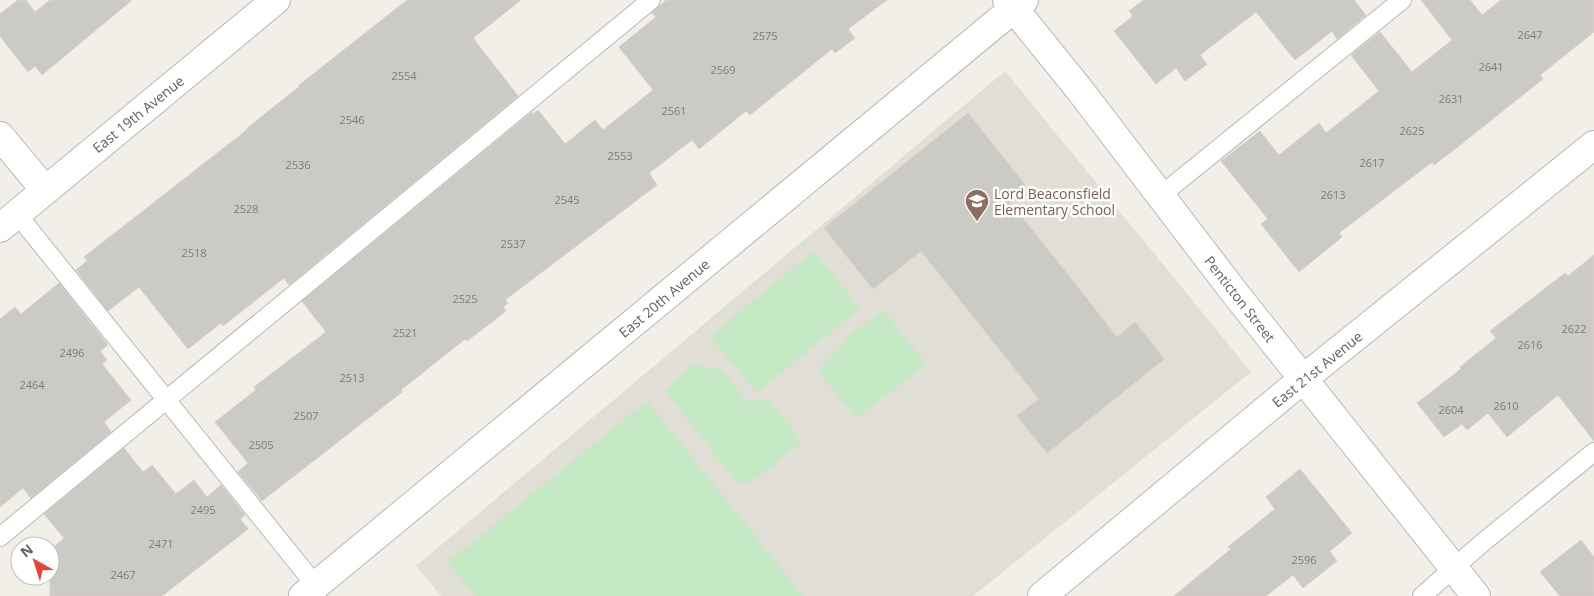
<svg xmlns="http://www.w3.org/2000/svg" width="1594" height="596" font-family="'Open Sans',sans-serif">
  <rect width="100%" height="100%" fill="#f1efe8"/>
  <!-- education -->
  <path fill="#e1ded6" d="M1005,71L1251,372L973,596H441L416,566Z"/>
  <!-- green -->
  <path fill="#c5e8c5" d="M814,251L860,308L757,393L710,336Z
    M883,310L927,365L856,418L818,371L853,333Z
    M693,365L722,370L746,401L769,400L802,442L751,482L735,481L665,390Z
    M647,401L803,596H475L448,562Z"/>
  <!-- building -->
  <path fill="#cccac5" stroke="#d6d1c6" d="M18,0H26L35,12L50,0H132L42,75L35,66L28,72L0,36V14Z
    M407,0H521L473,38L518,96L289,285L284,278L223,326L221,323L188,349L139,287L108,311L76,270L87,261L84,257L248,129L247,128L299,87L298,86Z
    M666,0H887L848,29L855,38L835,53L832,49L750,115L746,111L699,149L692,140L649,173L657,185L505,300L508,303L503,307L506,311L496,319L467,341L465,339L401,390L402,392L262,501L238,472L248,463L215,422L256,390L254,387L326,332L302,301L532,112L533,114L538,110L565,144L595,120L603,130L653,90L619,47L656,17L652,13Z
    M1144,0H1354L1366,15L1337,39L1332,31L1295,60L1256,12L1200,55L1207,64L1185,81L1176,68L1156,84L1114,31L1133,16L1129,11Z
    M1421,0H1470L1482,15L1501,0H1594V32L1540,75L1543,79L1455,149L1434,165L1432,162L1339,233L1342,237L1299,272L1261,224L1268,219L1221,161L1260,131L1279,155L1319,123L1326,133L1379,91L1351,55L1380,32L1412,72L1452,40Z
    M968,113L1026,186L1009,201L1061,266L1117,337L1135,322L1164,359L1047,453L1017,416L1039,399L921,251L873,289L824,228Z
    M1594,255V441L1558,395L1507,437L1488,413L1467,430L1462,424L1444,437L1417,403L1461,369L1460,367L1496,338L1490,331L1565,273L1568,276Z
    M59,283L108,345L100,351L107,360L102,364L131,400L104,422L111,432L31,498L23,488L0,507V319L15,307L21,314Z
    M124,448L143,472L152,465L176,494L194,480L207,497L221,485L245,515L240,519L248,529L162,596H50V550L64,538L44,514Z
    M1300,469L1352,533L1330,551L1337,561L1303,588L1293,575L1266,596H1174L1231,549L1228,547L1275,509L1266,497Z
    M1581,540L1594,557V596H1560L1540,572Z"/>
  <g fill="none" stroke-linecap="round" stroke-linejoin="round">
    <defs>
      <path id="service" d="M1160,196L1402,0
        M17,214L316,586
        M0,537L651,0
        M1422,596L1481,544L1594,452"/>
      <path id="minor" d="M1007,0L1079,89L1234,292L1476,596
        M0,136L45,190
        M0,228L276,0
        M303,596L1024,0
        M1042,596L1303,379L1594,145"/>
    </defs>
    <!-- service casing -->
    <use href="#service" stroke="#b5b8bc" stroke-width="20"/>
    <!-- minor casing -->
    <use href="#minor" stroke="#b5b8bc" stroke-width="30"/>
    <!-- service -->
    <use href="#service" stroke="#fff" stroke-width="18"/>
    <!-- minor -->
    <use href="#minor" stroke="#fff" stroke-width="28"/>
  </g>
  <!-- icons -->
  <defs>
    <symbol id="school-pin" viewBox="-11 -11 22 30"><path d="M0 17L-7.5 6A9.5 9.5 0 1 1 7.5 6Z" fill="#8d6e63" stroke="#fff"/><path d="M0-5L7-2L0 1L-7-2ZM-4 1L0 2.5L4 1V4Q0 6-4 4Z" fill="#fff"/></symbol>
  </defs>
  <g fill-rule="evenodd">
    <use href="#school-pin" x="963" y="187" width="28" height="38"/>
  </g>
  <g text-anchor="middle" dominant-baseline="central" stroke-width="5" stroke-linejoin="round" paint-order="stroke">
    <!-- number labels -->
    <g font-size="11" fill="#7a7d7f">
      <text x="1530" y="34">2647</text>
      <text x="765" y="35">2575</text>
      <text x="1491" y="66">2641</text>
      <text x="723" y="69">2569</text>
      <text x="404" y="75">2554</text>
      <text x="1451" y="98">2631</text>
      <text x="674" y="110">2561</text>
      <text x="352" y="119">2546</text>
      <text x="1412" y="130">2625</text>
      <text x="620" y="155">2553</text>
      <text x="1372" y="162">2617</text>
      <text x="298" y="164">2536</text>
      <text x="1333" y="194">2613</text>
      <text x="567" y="199">2545</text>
      <text x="246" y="208">2528</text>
      <text x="513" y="243">2537</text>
      <text x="194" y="252">2518</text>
      <text x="465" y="298">2525</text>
      <text x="1574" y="328">2622</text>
      <text x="405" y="332">2521</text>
      <text x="1530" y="344">2616</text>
      <text x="72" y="352">2496</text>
      <text x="352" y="377">2513</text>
      <text x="32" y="384">2464</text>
      <text x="1506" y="405">2610</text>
      <text x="1451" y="409">2604</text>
      <text x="306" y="415">2507</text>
      <text x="261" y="444">2505</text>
      <text x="203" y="509">2495</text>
      <text x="161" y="543">2471</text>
      <text x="1304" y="559">2596</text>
      <text x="123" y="574">2467</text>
    </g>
    <!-- street labels -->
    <g font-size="14" fill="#5f6368" stroke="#fff">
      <text transform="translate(138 114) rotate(-39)">East 19th Avenue</text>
      <text transform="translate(664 298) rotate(-40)">East 20th Avenue</text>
      <text transform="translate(1240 299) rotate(52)">Penticton Street</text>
      <text transform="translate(1317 369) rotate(-39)">East 21st Avenue</text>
    </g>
    <!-- education labels -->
    <g font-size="14" fill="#785e54" stroke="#fff" text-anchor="start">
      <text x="994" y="193">Lord Beaconsfield<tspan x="994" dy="16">Elementary School</tspan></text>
    </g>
  </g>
  <!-- north arrow -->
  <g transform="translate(35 561) rotate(321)"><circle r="24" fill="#ffffff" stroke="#bfc1c3"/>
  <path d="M0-4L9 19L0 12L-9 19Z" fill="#ea4335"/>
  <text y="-8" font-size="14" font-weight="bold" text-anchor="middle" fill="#5f6368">N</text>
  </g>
</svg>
